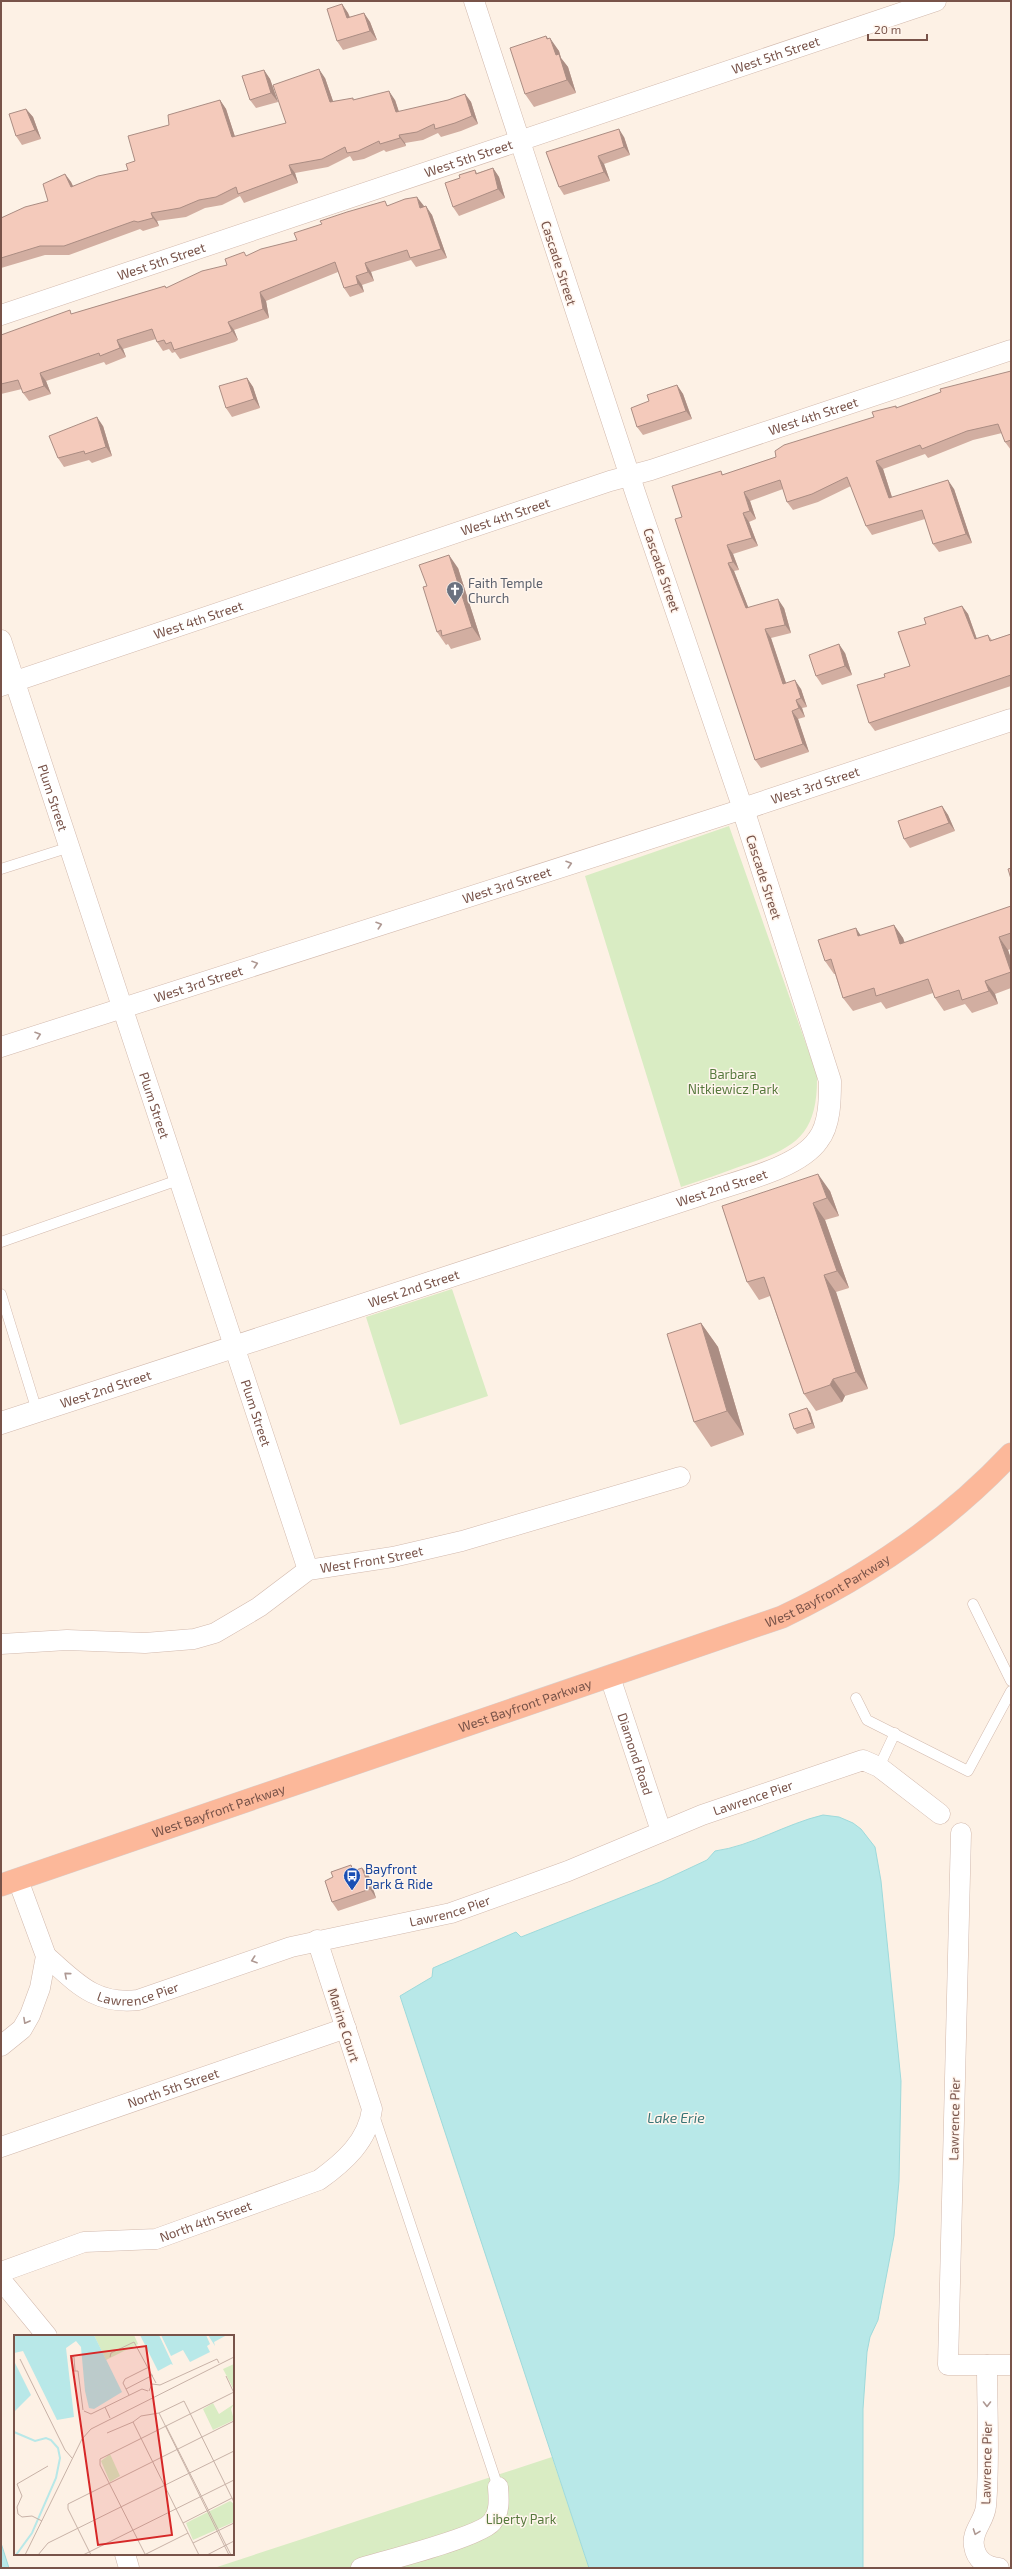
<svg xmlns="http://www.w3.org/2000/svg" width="1012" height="2569" font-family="'Exo 2',sans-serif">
  <rect width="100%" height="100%" fill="#fdf1e5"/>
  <!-- green -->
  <path fill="#d9ecc3" d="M729,826L817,1075C818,1135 796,1148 744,1165C723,1173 702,1180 681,1187L585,876Z
    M452,1289L488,1396L400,1425L366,1317Z
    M552,2457L589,2568H214Z"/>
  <!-- water -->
  <path fill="#b8e8e8" stroke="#9edadb" d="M823,1815L839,1817L853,1823L861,1829L875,1847L881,1881L901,2081L899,2181L894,2236L878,2320L870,2337L867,2352L863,2409V2568H589L400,1996L432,1977L433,1968L516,1932L521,1937L660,1882L707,1860L715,1851C752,1846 785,1824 823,1815Z
    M1,2543L9,2568H1Z"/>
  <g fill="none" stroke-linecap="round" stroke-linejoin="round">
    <defs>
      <path id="service" d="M1,869L70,847
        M1,1242L181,1179
        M1,1294L37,1411
        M973,1604L1011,1681
        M856,1698L867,1720L968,1771L1011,1691
        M879,1767L895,1733
        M374,2115L498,2487"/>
      <g id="minor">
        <path id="s1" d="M1,315L936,1"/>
        <path id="s2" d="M1,640L308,1570"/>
        <path id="s3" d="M1,686L610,481L651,470L1011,350"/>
        <path id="s4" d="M1,1047L743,809L636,495L474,1"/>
        <path id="s5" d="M1,1644L67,1640L145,1643L194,1639L215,1633L259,1607L308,1570L393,1557L462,1541L680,1477"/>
        <path id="s6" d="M610,1677L661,1831"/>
        <path d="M961,1833L948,2365H1011"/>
        <path id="s7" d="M46,1956C76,1982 94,2005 138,2000L291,1947L451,1913L568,1871L702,1815L863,1760L879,1767L940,1814"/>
        <path d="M1,2046L22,2029L30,2015L40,1988L46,1956L18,1880"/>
        <path id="s8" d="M1,2147L346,2028"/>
        <path id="s9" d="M1,2272L84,2242L156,2239L319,2180C344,2162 368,2141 372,2109L317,1940"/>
        <path d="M1,2280L47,2336"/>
        <path d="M987,2365C987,2412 990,2460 986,2506C985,2521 971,2531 974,2546C976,2560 987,2567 999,2568"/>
        <path d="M125,2554L129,2568"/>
        <path d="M361,2568C384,2561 480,2537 492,2522C500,2512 499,2500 498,2487"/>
      </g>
      <g id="tertiary">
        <path id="s10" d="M1,1423L702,1194C735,1182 798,1169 818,1140C830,1125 830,1099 830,1081L743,809L1011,720"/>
      </g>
      <g id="trunk">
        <path id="s11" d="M1,1885L782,1617C868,1576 945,1524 1011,1454"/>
      </g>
    </defs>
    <!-- service casing -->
    <use href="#service" stroke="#d2b9ad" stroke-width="11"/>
    <!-- minor casing -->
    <use href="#minor" stroke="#d2b9ad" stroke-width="21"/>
    <!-- tertiary casing -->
    <use href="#tertiary" stroke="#d2b9ad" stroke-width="23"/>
    <!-- trunk casing -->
    <use href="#trunk" stroke="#d9cfcc" stroke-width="23"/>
    <!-- service -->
    <use href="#service" stroke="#fff" stroke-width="10"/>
    <!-- minor -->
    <use href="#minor" stroke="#fff" stroke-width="20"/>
    <!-- tertiary -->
    <use href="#tertiary" stroke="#fff" stroke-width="22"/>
    <!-- trunk -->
    <use href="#trunk" stroke="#fcb89a" stroke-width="22"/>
  </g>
  <!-- wall -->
  <path fill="#d2aea1" d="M342,4L348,13L350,17L364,13L370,22L377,40L343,50L337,41Z
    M546,36L559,51L561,58L568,67L576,93L534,107L525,94Z
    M264,70L270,79L278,102L256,108L250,100Z
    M325,78L333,101L354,100H395L399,112L448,100L465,94L471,102L478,124L461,131L441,137L438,133L423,140L405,143L406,146L386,152L384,150L364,159L353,161L350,156L328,167L295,173L298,183L244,203L240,196L222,205L205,208L186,217L157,221L159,226L143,231L140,229L69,255H45L1,268V218L48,201L65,174L71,182L73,186L128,170L135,161L169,125L220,100L226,109L235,137L286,123Z
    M26,109L33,117L41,139L22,145L16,136Z
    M624,137L630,155L604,164L610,181L564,195L559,187L546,152Z
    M493,168L499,177L505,198L459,216L453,207L460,178L475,170L477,173Z
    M388,205L424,207L432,215L447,258L416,267L411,260L371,272L374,281L362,285L364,292L350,297L344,288L338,272L266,301L269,318L234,330L238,340L235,342L180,359L175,352L172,353L169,349L163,351L157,342L156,339L123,349L126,357L106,365L104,362L46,381L51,394L29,401L23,393L22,389L1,394V335L165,286L166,288L227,265L247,256L297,240Z
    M1011,371V450L1005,442L1002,433L973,440L928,458L925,454L883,469L892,497L954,489L972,543L939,552L933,544L925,519L872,535L866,526L851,486L818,502L793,510L787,502L783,489L750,501L756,519L749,522L758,546L733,554L739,570L734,571L748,607L784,608L791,633L771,638L786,683L801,689L807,707L802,708L805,717L798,719L809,752L761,768L755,760L682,517L721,471L723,475L776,457L874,417L896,406L897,408Z
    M247,378L253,387L260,408L232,417L226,408Z
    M677,385L683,394L692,419L643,435L637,427L649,401Z
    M103,426L112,456L92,463L89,460L64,467L58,458Z
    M458,568L481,640L451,649L448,644L446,645L437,632L427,586Z
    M962,606L968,614L977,639L988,635L992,640L1011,634V686L875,731L869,723L885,677L910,666L926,624Z
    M845,653L852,675L822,685L816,676Z
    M942,806L948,815L955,831L910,848L904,839Z
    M1011,906V949L1008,950L1011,959V988L995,994L998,1004L972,1013L965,1004L944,1011L935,998L933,993L886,1009L881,1002L853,1011L843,998L835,974H834L825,961L860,936L894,925L903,938L905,943Z
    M830,1191L839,1216L825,1220L849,1288L836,1292L868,1389L845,1396L842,1402L816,1411L804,1394L770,1296L759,1300L747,1282L722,1206Z
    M701,1323L718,1347L744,1435L711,1447L694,1422Z
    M810,1412L815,1428L797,1434L794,1429Z
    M362,1868L369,1876L376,1898L338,1911L332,1902L355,1870Z"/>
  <!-- shaded-wall -->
  <path fill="#ab8d83" d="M342,4L348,13L353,27L347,18Z
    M364,13L370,22L377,40L370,31Z
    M546,36L553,46L550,38L559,51L561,58L568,67L576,93L567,80L556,55Z
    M319,69L325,78L336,110L330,102Z
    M264,70L270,79L278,102L271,93Z
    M389,91L395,100L402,121L396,112Z
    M465,94L471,102L478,124L472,116Z
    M220,100L226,109L238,146L232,137Z
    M26,109L33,117L41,139L35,130Z
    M619,129L624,137L630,155L624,147Z
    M399,135L405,143L406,146L400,138Z
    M598,156L604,164L610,181L604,172Z
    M289,165L295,173L298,183L292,174Z
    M493,168L499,177L505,198L498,189Z
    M65,174L71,182L77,195L71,187Z
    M417,197L424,206L427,217L420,208Z
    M426,206L432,215L447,258L441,249Z
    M151,213L157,221L159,226L153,218Z
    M365,263L371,272L374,281L368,272Z
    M356,276L362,285L364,292L358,284Z
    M260,292L266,301L269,318L263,309Z
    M228,322L234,330L238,340L232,331Z
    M117,340L123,349L126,357L120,348Z
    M40,373L46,381L51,394L44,386Z
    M247,378L253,387L260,408L254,399Z
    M677,385L683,394L692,419L686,411Z
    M97,417L103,426L112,456L106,447Z
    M876,461L883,469L895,507L889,498Z
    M948,480L954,489L972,543L966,534Z
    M744,492L750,501L756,519L750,511Z
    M743,513L749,522L758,546L752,538Z
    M727,545L733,554L739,570L733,562Z
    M449,555L458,568L481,640L472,627Z
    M728,563L734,571L752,617L746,608Z
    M778,599L784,608L791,633L785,625Z
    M962,606L968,614L980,648L975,639Z
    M765,629L771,638L789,692L783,684Z
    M839,644L845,653L852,675L845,666Z
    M795,680L801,689L807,707L801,698Z
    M796,700L802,708L805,717L799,708Z
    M792,711L798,719L809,752L803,744Z
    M942,806L948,815L955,831L949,823Z
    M894,925L903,938L909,957L900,944Z
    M856,928L865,942L858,936Z
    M999,937L1008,950L1011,959V973Z
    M985,981L995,994L998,1004L989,991Z
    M818,1174L830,1191L839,1216L827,1198Z
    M813,1203L825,1220L849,1288L837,1271Z
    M824,1275L836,1292L868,1389L856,1372Z
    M701,1323L718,1347L744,1435L727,1411Z
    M833,1379L845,1396L842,1402L830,1385Z
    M807,1408L810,1412L815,1428L812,1423Z
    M362,1868L369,1876L376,1898L370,1889Z"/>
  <!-- building -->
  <path fill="#f4cabb" stroke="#ab8d83" d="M342,4L347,18L364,13L370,31L337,41L327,9Z
    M546,36L547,39L550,38L556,55L559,54L567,80L525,94L510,48Z
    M319,69L330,102L353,98V100L389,91L396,112L448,100L465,94L472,116L455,123L435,129L434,124L417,132L399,135L400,138L380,144L379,141L358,151L347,153L345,147L322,159L289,165L292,174L238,194L236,187L216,197L199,200L180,208L151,213L153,218L138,222L134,221L64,246H40L1,258V218L25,207L48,201L43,184L65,174L71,187L98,176L128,170L126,164L135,161L128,136L169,125L168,115L220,100L232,137L286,123L273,85Z
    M264,70L271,93L250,100L242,76Z
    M26,109L35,130L16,136L9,114Z
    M619,129L624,147L598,156L604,172L559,187L546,152Z
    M493,168L498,189L453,207L445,183L460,178L459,175L475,170L476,174Z
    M417,197L420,208L426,206L441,249L410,258L407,250L365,263L368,272L356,276L358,284L344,288L335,262L260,292L263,309L228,322L232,331L229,333L174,350L171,342L166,344L164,340L157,342L152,329L117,340L120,348L100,356L99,353L40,373L44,386L23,393L18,380L1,384V335L70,310L71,314L165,286L166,288L202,271L227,265L225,259L244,252L246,256L261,249L297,240L294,233L322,224L320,221L347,212L385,201L387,206L405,199Z
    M1011,371V440L1005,442L998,424L967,431L922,449L920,445L876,461L889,498L948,480L966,534L933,544L922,510L866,526L847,477L812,494L787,502L780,480L744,492L750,511L743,513L752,538L727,545L733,562L728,563L746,608L778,599L785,625L765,629L783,684L795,680L801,698L796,700L799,708L792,711L803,744L755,760L675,519L682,517L672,486L721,471L722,475L776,457L775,451L784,445L874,417L872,412L896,406V408L941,392L940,389Z
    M247,378L254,399L226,408L219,386Z
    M677,385L686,411L637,427L631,408L649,401L647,395Z
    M97,417L106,447L85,454L84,451L58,458L49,436Z
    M449,555L472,627L442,636L441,630L437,632L423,587L427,586L419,565Z
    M962,606L975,639L988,635L990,641L1011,634V675L869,723L857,685L885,677L884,674L910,666L898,632L926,624L924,618Z
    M839,644L845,666L816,676L809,655Z
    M942,806L949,823L904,839L898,821Z
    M1011,868V879L1008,869Z
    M1011,906V933L999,937L1011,972L985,981L989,991L962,1000L959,990L935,998L928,979L876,996L874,988L843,998L831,959L825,961L818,940L856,928L858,936L894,925L900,944Z
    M818,1174L827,1198L813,1203L837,1271L824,1275L856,1372L833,1379L830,1385L804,1394L764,1277L747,1282L722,1206Z
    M701,1323L727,1411L694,1422L667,1334Z
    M807,1408L812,1423L794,1429L789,1414Z
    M351,1865L353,1871L362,1868L370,1889L332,1902L325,1881L333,1877L331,1872Z"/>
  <!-- one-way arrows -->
  <defs><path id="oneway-chevron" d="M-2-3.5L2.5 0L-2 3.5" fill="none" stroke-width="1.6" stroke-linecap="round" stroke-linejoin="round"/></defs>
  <g stroke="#ae9892">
    <use href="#oneway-chevron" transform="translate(569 864) rotate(-18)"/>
    <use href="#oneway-chevron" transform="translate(379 925) rotate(-18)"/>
    <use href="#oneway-chevron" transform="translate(255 964) rotate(-18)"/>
    <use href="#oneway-chevron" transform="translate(38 1035) rotate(-19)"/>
    <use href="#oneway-chevron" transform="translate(254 1960) rotate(161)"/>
    <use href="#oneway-chevron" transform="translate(67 1975) rotate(-139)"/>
    <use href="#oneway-chevron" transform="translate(26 2021) rotate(119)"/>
    <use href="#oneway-chevron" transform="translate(987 2404) rotate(90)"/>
    <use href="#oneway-chevron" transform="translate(976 2532) rotate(110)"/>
  </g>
  <!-- icons -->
  <defs>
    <symbol id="church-pin" viewBox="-11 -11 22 30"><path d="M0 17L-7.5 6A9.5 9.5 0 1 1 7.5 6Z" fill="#6b7280" stroke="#fff5ed"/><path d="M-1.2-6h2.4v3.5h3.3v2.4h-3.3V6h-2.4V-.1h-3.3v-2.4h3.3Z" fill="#fff"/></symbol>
    <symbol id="bus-pin" viewBox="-11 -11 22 30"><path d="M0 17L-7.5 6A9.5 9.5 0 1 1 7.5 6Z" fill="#1a4fb4" stroke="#fff5ed"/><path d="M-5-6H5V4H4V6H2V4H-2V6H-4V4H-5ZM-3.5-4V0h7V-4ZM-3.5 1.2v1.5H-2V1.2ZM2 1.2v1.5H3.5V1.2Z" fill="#fff"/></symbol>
  </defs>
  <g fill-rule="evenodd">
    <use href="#church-pin" x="445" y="580" width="20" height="27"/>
    <use href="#bus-pin" x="342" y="1866" width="20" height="27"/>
  </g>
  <g text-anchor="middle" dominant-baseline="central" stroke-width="3" stroke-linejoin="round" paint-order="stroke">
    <!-- street labels -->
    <g font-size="13" fill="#785349" stroke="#fff5ed">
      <text stroke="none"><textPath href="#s1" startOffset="817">West 5th Street</textPath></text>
      <text stroke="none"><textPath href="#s1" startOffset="493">West 5th Street</textPath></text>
      <text stroke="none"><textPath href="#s1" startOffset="169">West 5th Street</textPath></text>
      <text transform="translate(559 263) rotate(72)">Cascade Street</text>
      <text stroke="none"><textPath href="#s3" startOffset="856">West 4th Street</textPath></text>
      <text stroke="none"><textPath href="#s3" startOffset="532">West 4th Street</textPath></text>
      <text transform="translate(662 570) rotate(71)">Cascade Street</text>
      <text stroke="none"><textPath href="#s3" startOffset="208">West 4th Street</textPath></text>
      <text stroke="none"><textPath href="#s10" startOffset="1290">West 3rd Street</textPath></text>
      <text stroke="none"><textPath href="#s2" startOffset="166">Plum Street</textPath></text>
      <text transform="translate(764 877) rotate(72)">Cascade Street</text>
      <text stroke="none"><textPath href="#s4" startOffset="531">West 3rd Street</textPath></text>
      <text stroke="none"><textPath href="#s4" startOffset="207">West 3rd Street</textPath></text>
      <text stroke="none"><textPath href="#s2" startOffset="490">Plum Street</textPath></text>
      <text stroke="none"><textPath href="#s10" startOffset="758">West 2nd Street</textPath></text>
      <text stroke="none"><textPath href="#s10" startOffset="434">West 2nd Street</textPath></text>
      <text stroke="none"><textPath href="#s10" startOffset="110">West 2nd Street</textPath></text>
      <text stroke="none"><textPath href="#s2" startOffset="814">Plum Street</textPath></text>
      <text stroke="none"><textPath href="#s5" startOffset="392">West Front Street</textPath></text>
      <text stroke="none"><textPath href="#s11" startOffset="878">West Bayfront Parkway</textPath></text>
      <text stroke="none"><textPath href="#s11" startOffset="554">West Bayfront Parkway</textPath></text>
      <text stroke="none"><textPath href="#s6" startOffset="81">Diamond Road</textPath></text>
      <text stroke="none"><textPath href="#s7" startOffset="755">Lawrence Pier</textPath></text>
      <text stroke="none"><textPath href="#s11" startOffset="230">West Bayfront Parkway</textPath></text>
      <text stroke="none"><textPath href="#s7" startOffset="431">Lawrence Pier</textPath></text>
      <text stroke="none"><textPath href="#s7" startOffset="107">Lawrence Pier</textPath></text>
      <text transform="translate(344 2025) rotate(72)">Marine Court</text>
      <text stroke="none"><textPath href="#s8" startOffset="182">North 5th Street</textPath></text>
      <text transform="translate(954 2119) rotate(-89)">Lawrence Pier</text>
      <text stroke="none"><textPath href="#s9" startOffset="213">North 4th Street</textPath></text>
      <text transform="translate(986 2463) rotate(-89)">Lawrence Pier</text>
    </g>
    <!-- worship labels -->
    <g font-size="13" fill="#5b616d" stroke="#fff5ed" text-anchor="start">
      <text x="468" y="583">Faith Temple<tspan x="468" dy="15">Church</tspan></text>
    </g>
    <!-- park labels -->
    <g font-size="13" fill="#57793d" stroke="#fff5ed">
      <text x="733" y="1074">Barbara<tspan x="733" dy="15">Nitkiewicz Park</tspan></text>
      <text x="521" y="2519">Liberty Park</text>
    </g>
    <!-- transit labels -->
    <g font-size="13" fill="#164399" stroke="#fff5ed" text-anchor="start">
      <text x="365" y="1869">Bayfront<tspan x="365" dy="15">Park &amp; Ride</tspan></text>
    </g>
    <!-- water labels -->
    <g font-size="14" font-style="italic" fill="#387576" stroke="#fff5ed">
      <text x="676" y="2117">Lake Erie</text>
    </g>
  </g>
  <!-- overview -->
  <g transform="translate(14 2335)">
    <rect width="220" height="220" fill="#fdf1e5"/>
    <path d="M80,0H120L124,9L92,25ZM220,29V55L209,34ZM199,68L205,79L220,69L217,74L220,85L199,95L189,74ZM96,119L106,141L96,147L87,126ZM216,166L220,169V187L179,205L172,188Z" fill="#d9ecc3"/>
    <path d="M0,0H80L108,57L80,74L75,73L71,56L67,12L62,6L52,13L60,82L43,85L9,16L0,18ZM126,0H145L159,30L157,29L144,36ZM147,0H192L196,9L193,11L196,17L176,27L169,15L157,21ZM194,0H213L200,7L201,11ZM0,26L17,60L0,77Z" fill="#b8e8e8"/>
    <path fill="none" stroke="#b8e8e8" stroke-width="2" d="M0,97L21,106L32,103L37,105L44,113L46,123L42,143L18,198L2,220"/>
    <path fill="none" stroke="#c8b2a7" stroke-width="1" d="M96,22L97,18L120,7L142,48M6,24L51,115L58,123M61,36L60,22L58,21L59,36H64L69,75M212,41L220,58M112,54L139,40M135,56L138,49L146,50L203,24L205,28M115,60L109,48L111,44L135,32M91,72L96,83M70,76L77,79L128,54L134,56M145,78L215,220M119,87L169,188M152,91L217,220M93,98L119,87L127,81L145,78L170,66L218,163M220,167L218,163L169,188L179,208L220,188M28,186L18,181L8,182L4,179L3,172L8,161L3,149L34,131M179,208L185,220M131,219L86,130V124L220,57M11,220L68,104L77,94L220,22M24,220L34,208L220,116M69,220L220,145M77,220L54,174V169L220,86M130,220L174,198M193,220L220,206"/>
    <path fill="#d62828" fill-opacity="0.15" stroke="#d62828" stroke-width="2" d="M132,11L158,200L84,210L57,21Z"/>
    <rect width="220" height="220" fill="none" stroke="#785349" stroke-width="2"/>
  </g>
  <!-- border -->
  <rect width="1012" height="2569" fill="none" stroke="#785349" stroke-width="4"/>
  <!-- scale -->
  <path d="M868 34v6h59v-6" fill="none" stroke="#785349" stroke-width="2"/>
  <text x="874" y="34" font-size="12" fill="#785349" stroke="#fff5ed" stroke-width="3" paint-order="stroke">20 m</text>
</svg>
